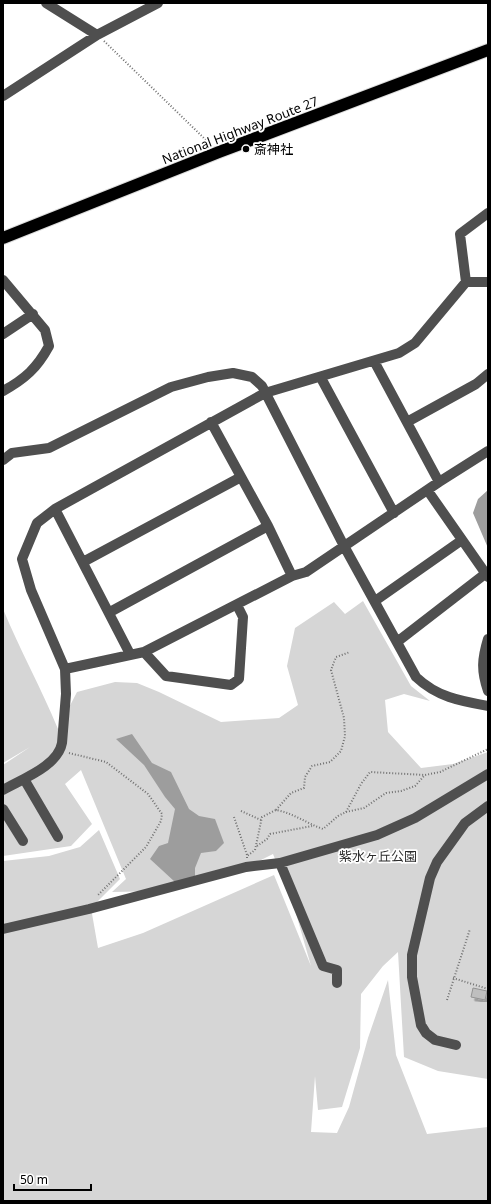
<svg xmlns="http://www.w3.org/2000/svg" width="491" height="1204" font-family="'Noto Sans','Noto Sans JP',sans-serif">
  <defs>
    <filter id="shadow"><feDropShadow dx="3.5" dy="3.5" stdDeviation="0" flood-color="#0004"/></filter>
  </defs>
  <rect width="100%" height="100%" fill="#fff"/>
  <!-- green -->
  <path fill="#d6d6d6" d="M363,601L411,686L430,701L404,694L385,700L388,732L421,768L453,764L488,752V1079L438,1071L404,1057L398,952L383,966L361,994L360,1048L342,1107L318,1110L315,1076L311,1132L337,1133L349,1107L368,1038L388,980L396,1055L427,1134L488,1127V1201H3V861L49,856L80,847L99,830L120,879L91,908L98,948L143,933L274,875L311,966L295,910L273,854L261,860L245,864L167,891L112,892L126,879L81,770L65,784L92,824L71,846L3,856V765L30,747L3,763V609C20,650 41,688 58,729L77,692L115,682L137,683L159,692L221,722L279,718L298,705L287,666L295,628L334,602L345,614Z"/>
  <!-- water -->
  <path fill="#9d9d9d" d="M488,490V548L473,513L478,499Z
    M132,734L152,763L171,772L189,809L199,816L215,819L224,843L216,851L201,853L195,868V876L175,882L150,859L159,846L168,843L175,809L165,797L144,765L116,739Z"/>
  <!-- building -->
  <path fill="#bfbfbf" stroke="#939393" filter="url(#shadow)" d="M473,988L487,991L485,1000L471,997Z"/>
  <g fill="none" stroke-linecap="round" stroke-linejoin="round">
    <defs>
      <path id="highway" d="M3,238L219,152L488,50"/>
    </defs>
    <!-- highway casing -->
    <use href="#highway" stroke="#dbdbdb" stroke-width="14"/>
    <!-- path -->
    <path stroke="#717171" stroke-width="2" stroke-dasharray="1 2" stroke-linecap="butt" d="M104,41L210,144
      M69,753L106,762L148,794L162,814L161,821L146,847L97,896
      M276,810L291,793L304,788L305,777L312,766L330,762L341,751L345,736L344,718L331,670L336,657L350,652
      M241,811L261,820
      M346,812L364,808L386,793L401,791L415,786L424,776
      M234,817L247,855
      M257,846L267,839L270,834L312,826
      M247,858V856L255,850L262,817L276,810C293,813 306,823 323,829L338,816L346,812L361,784L370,772L425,775L440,772L488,749
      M453,978L488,989
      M447,1000L470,929"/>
    <!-- minor -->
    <path stroke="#4f4f4f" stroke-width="10" d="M46,3L97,35
      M3,96L97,35L158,3
      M3,280L45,330L49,346C37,368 25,379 3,391
      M466,282H488
      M3,334L33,314
      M374,361L439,482
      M321,378L394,513
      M211,422L268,526L292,576
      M407,422L476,384L488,374
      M3,460L12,453L49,448L171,387L208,377L233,373L252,377L262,386L344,546L416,677C437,697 460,701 488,706
      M428,491L488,577
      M55,509L130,654
      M83,562L241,477
      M375,601L462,540
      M110,612L268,526
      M488,639C482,659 481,670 488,691
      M397,642L485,574
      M144,652L166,676L231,685L239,679L243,617L237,605
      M65,669L144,652L292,576L306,572L439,482L488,451
      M24,779L58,837
      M3,790C22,779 58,766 62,743L66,694L65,669L31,590L22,559L37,523L55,509L265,393L399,353L415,343L466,282L460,234L488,213
      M3,809L23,841
      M280,863L323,966L337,970V983
      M3,929L89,909L246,867L280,863L377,835L415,818L488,774
      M456,1045L435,1040L426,1033L421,1025L412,977V955L430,878L437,862L465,823L488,806"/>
    <!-- highway -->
    <use href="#highway" stroke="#000" stroke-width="12"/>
  </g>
  <!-- markers -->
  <circle fill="#000" stroke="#fff" stroke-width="1.5" cx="246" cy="149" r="4"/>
  <g text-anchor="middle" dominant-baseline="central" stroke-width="3.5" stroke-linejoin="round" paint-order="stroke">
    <!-- street labels -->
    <g font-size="13" fill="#000" stroke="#fff">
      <text transform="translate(240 130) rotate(-21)">National Highway Route 27</text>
    </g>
    <!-- poi labels -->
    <g font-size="13" fill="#000" stroke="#fff" text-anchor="start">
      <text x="254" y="149">斎神社</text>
    </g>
    <!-- park labels -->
    <g font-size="13" fill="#2d2d2d" stroke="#fff">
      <text x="378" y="856">紫水ヶ丘公園</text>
    </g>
  </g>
  <!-- border -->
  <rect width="491" height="1204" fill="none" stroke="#000000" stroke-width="8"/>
  <!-- scale -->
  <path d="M14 1184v6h77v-6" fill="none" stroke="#000000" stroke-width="2"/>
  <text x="20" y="1184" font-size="12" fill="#000000" stroke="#ffffff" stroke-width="3" paint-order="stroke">50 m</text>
</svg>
